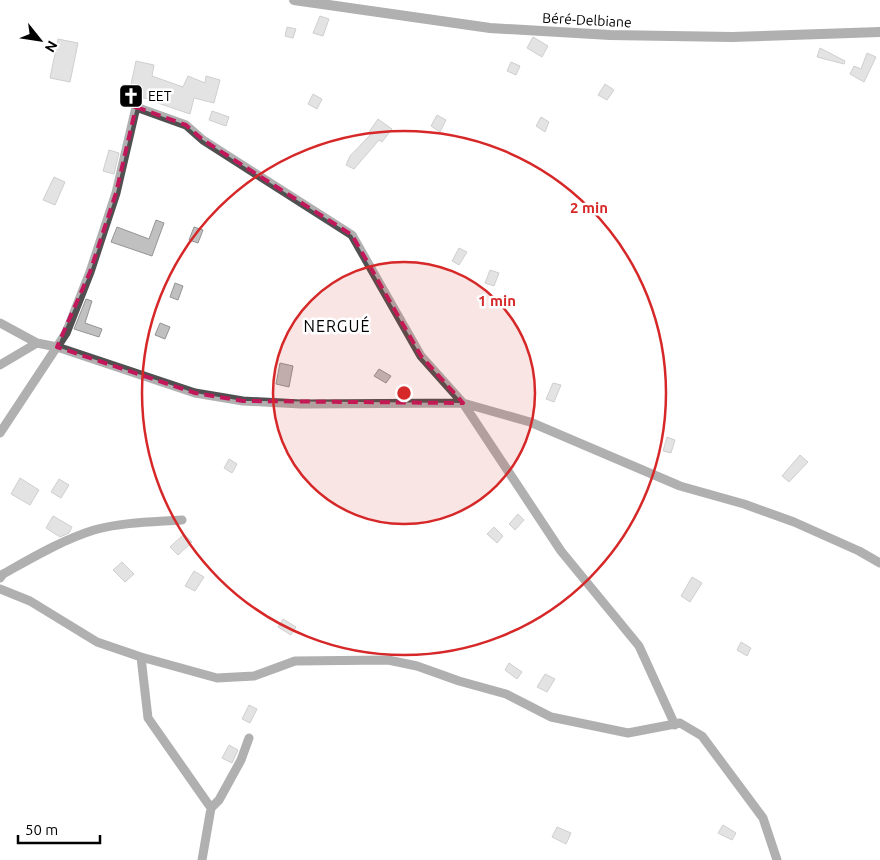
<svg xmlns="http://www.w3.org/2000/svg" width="880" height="860" font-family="Ubuntu,sans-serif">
  <rect width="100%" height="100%" fill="#fff"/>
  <!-- building -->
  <path fill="#c0c0c0" stroke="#949494" d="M320,16L329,19L323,36L313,33Z
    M287,27L296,29L293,38L285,36Z
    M533,37L548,46L542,57L527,48Z
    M58,39L78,43L70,82L50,78Z
    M820,48L845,61L844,64L817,57Z
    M867,53L876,57L864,82L850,74L854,66L861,69Z
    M136,61L154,65L152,76L183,87L188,76L205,83L206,76L220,80L214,103L194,98L190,114L152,101V100L129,94Z
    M511,62L520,66L516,75L507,71Z
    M605,84L614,90L607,100L598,95Z
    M313,94L322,99L317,109L308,104Z
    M212,111L229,117L226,126L209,120Z
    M437,115L446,120L440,132L431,126Z
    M541,117L549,122L545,132L536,126Z
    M378,119L392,129L382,142L379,140L354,169L346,165L350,156L371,134L369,132Z
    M109,150L119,153L114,174L103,171Z
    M54,177L65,182L55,205L43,200Z
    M156,220L164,223L152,256L111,242L117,227L149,239Z
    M194,227L203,230L198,243L189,240Z
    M459,248L467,252L459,265L452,261Z
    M490,270L499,273L494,286L485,283Z
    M175,283L183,286L178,300L170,297Z
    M86,299L92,301L85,323L102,329L99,337L74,329Z
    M160,323L170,327L165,339L155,335Z
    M280,363L293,366L289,387L276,384Z
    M379,369L391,376L386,383L374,376Z
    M553,383L561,385L554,402L546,399Z
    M667,437L675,440L671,453L663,451Z
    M800,455L808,462L789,482L782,476Z
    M229,459L237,464L232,473L224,468Z
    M20,478L39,490L30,505L11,494Z
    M59,479L69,485L61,498L51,492Z
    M518,514L524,520L515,530L509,524Z
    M53,516L72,527L69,533L60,537L46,528Z
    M494,527L503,536L497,543L487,534Z
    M184,534L192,542L178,555L170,547Z
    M122,562L134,574L125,582L113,570Z
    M194,571L204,577L195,591L185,586Z
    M692,577L702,583L690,602L681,596Z
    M283,619L296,627L291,635L278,627Z
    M741,642L751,648L747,656L737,650Z
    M509,663L522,672L517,679L505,670Z
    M545,674L555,679L547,692L537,687Z
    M249,705L257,709L250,723L242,719Z
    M229,745L238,750L232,763L222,758Z
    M723,825L736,833L732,840L718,833Z
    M557,827L571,833L566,844L552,837Z"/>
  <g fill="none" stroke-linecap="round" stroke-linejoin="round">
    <!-- minor -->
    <path stroke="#505050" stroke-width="9" d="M0,323L37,343L57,347L195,393L243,401L301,404L463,403L530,422L680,486L744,504L794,522L859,551L880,563
      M0,365L37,343
      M0,433L66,333L90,272L116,193L136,107L186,125L203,140L352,235L421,356L463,403L561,551L639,646L675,725
      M0,578L3,574C32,558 62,540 94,530C123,522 153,522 182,520
      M0,589L30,601L97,642L141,657L217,678L254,676L295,661L388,660L417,666L459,681L506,694L551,717L628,733L680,723L702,736L763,818L777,860
      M141,657L148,718L211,808
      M202,860L211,808L219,800L241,760L249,738"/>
    <!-- tertiary -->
    <path stroke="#505050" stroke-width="10" d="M294,0L490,28L610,35L732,37L880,32"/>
  </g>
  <!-- marked area -->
  <path d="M0 0H880V860H0ZM136,107L186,125L203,140L352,235L421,356L463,403L243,401L195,393L57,347L90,272L116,193Z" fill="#fff" fill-opacity=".55" fill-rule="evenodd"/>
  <path fill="none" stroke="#c2185b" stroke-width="4" stroke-dasharray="10 6" stroke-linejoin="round" d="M136,107L186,125L203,140L352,235L421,356L463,403L243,401L195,393L57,347L90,272L116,193Z"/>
  <!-- distance rings -->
  <circle cx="404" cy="393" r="131" fill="#d62828" fill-opacity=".12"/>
  <g fill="none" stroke="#d62828" stroke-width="2.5">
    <circle cx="404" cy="393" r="131"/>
    <circle cx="404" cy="393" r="262"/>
  </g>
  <!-- icons -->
  <defs>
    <symbol id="church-square" viewBox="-11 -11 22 22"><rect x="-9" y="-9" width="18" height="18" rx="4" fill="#000" stroke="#fff"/><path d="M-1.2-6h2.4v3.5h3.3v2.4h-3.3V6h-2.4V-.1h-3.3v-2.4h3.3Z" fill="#fff"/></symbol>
  </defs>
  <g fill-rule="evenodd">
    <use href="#church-square" x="117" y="82" width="28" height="28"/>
  </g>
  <g text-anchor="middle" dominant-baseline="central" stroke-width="5" stroke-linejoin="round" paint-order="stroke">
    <!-- street labels -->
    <g font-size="14" fill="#000" stroke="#fff">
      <text transform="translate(587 20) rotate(3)">Béré-Delbiane</text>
    </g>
    <!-- poi labels -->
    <g font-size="14" fill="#000" stroke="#fff" text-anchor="start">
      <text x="148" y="96">EET</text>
    </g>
    <!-- quarter labels -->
    <g font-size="16" letter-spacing="1" fill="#000" stroke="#fff">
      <text x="337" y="326">NERGUÉ</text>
    </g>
  </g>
  <circle cx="404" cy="393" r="8" fill="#d62828" stroke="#fff" stroke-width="2.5"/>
  <g font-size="15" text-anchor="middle" font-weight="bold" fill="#d62828" stroke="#fff" stroke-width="5" stroke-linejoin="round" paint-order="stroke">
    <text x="589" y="213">2 min</text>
    <text x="497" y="306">1 min</text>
  </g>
  <!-- north arrow -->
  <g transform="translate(40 40) rotate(120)" stroke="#ffffff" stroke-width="4" paint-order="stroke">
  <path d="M0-4L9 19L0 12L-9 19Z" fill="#000000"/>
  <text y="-8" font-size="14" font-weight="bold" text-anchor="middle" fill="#000000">N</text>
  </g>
  <!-- scale -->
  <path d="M18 835v8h82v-8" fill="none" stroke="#000000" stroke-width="2.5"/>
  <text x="25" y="835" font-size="15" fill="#000000" stroke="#ffffff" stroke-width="4" paint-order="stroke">50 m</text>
</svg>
